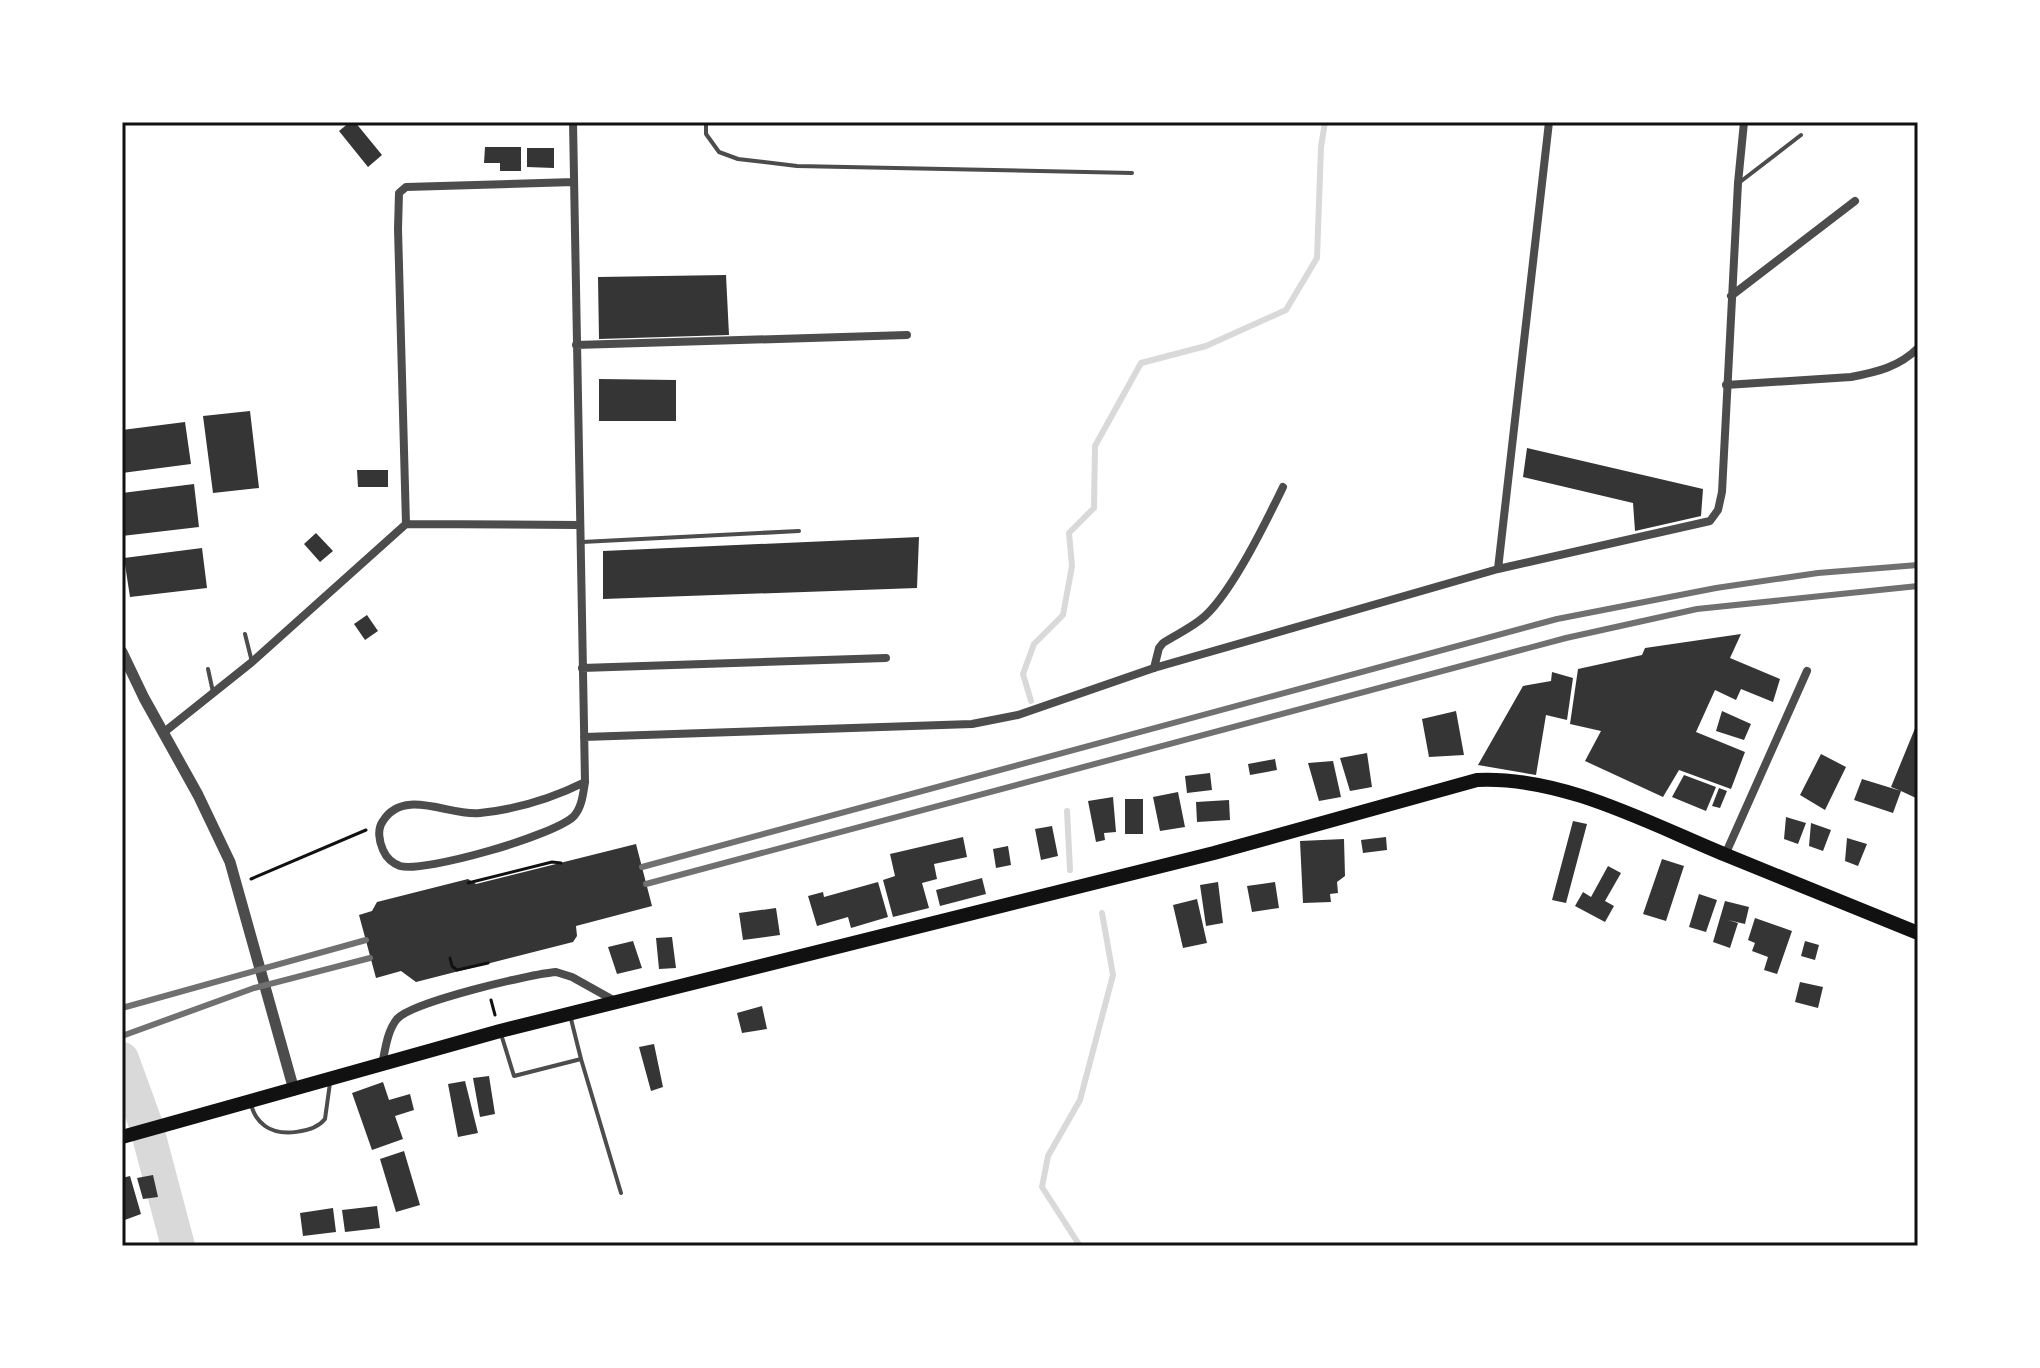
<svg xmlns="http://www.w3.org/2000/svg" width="2040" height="1368" font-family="'Source Serif 4',serif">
  <rect width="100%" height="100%" fill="#fff"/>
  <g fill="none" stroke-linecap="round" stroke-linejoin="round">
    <!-- stream -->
    <path stroke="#d9d9d9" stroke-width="6" d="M1031,701L1023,674L1034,644L1063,615L1072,566L1069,533L1094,508L1095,446L1141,363L1206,346L1286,310L1317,258L1321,147L1325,122
      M1067,811L1070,870
      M1080,1246L1042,1187L1048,1156L1080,1100L1113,975L1102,913"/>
    <!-- river -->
    <path stroke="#d9d9d9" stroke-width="34" d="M122,1059L146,1125L178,1246"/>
  </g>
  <!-- building -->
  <path fill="#353535" d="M350,122H355L382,155L368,167L339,131Z
    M485,147H521V171H500V163H484Z
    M527,148H554V168L527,167Z
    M726,275L729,335L599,339L598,277Z
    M599,379L676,380V421H599Z
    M250,411L259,488L213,493L203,416Z
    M185,422L191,464L122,473V430Z
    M1527,448L1703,489L1701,516L1635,531L1633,503L1523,477Z
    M357,470H388V487H358Z
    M194,484L199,527L122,536V493Z
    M316,533L333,551L320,562L304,544Z
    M919,537L917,588L603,599V551Z
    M202,548L207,588L130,597L124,558Z
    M367,615L378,631L365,640L354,624Z
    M1741,634L1730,658L1780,679L1773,702L1741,689L1736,700L1715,690L1696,732L1745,752L1731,789L1679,770L1663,797L1585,761L1601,731L1570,724L1578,669L1642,655L1645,648Z
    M1552,672L1573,678L1567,720L1546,715L1536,775L1478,765L1523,686L1551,681Z
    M1456,711L1464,755L1429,757L1422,719Z
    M1722,711L1751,724L1744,740L1716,731Z
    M1918,721V799L1901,791L1893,813L1854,800L1862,779L1901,791L1891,787Z
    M1367,753L1372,787L1350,791L1340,758Z
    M1821,754L1846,767L1825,810L1800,795Z
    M1275,759L1277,770L1250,775L1248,764Z
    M1333,761L1341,797L1319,801L1308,763Z
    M1210,773L1212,790L1187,793L1185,776Z
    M1684,775L1716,787L1706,811L1672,797Z
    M1719,788L1727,791L1720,808L1712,806Z
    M1178,792L1185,827L1160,831L1153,797Z
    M1113,797L1116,832L1104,833L1105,840L1096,842L1088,801Z
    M1125,799H1143V834H1125Z
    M1229,800L1230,820L1197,822L1196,802Z
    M1786,817L1806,823L1798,844L1784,839Z
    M1573,821L1587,824L1566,903L1552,900Z
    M1811,823L1831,830L1823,851L1809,846Z
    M1052,826L1058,856L1041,860L1035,829Z
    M963,837L967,857L934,864L937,879L922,883L929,908L893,917L883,880L895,876L890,854Z
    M1386,837L1387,850L1363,853L1361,840Z
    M1847,838L1867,844L1858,866L1845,861Z
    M1344,839L1345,876L1337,882L1338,893L1330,894L1331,902L1303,903L1300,841Z
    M636,844L652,906L576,926L577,936L573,942L416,982L401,971L376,978L359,915L372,911L377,902L468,879L476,884Z
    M1008,846L1011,865L996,868L993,849Z
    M1662,859L1684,866L1666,921L1643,914Z
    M1608,866L1621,873L1605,901L1614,906L1605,922L1575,906L1583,892L1591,897Z
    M982,878L986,894L940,906L936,890Z
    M878,882L888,917L851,928L848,917L817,926L808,896L823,892L824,897Z
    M1218,882L1223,923L1206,926L1200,885Z
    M1275,882L1279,908L1252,912L1247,886Z
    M1699,894L1717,900L1706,932L1689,927Z
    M1197,899L1207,943L1183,948L1173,905Z
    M1725,901L1749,907L1745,924L1728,920L1738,923L1730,948L1713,942Z
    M776,908L780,935L743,940L739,913Z
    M1755,918L1792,931L1777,974L1764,970L1768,957L1752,951L1755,943L1748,940Z
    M672,937L676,968L659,969L656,938Z
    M633,941L642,968L617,974L608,947Z
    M1805,941L1819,945L1815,960L1801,956Z
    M1800,982L1823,987L1818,1008L1795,1002Z
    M762,1006L767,1029L742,1033L737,1013Z
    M654,1044L663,1087L651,1091L639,1047Z
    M489,1076L495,1114L480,1117L473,1078Z
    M465,1081L478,1133L458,1137L448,1084Z
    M383,1082L389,1100L410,1094L414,1110L395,1116L403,1139L372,1150L352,1093Z
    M404,1151L420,1205L396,1212L380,1159Z
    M153,1175L158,1197L143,1199L137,1178Z
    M130,1176L141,1214L122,1221V1178Z
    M377,1206L380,1228L345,1232L342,1210Z
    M333,1208L336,1232L303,1236L300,1213Z"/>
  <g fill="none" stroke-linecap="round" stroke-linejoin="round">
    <!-- path -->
    <path stroke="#111" stroke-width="3" d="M251,879L366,830
      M468,883L552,862L561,863
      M450,958L452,966L457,970L488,963
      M491,1000L495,1015"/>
    <!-- service -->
    <path stroke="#4c4c4c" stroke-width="4" d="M706,122V134L719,152L738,159L797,166L1132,173
      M1740,182L1801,135
      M582,542L799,531
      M245,634L252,662
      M208,669L213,692
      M571,1019L581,1059L621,1193
      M501,1034L514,1076L581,1059
      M251,1105C254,1114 257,1120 265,1126C280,1137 314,1133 325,1119L330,1083"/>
    <!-- minor -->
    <path stroke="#4c4c4c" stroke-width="8" d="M573,122L585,782C583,794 582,807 574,816C556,835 424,873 400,866C392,863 386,857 383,850C379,841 377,829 383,821C404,787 451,817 480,813C518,809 551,799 585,782
      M1731,296L1855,201
      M576,345L907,335
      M1726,385L1851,377C1877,372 1899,367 1918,348
      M406,524L398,229L399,193L406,187L574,182
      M1498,569L1549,122
      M582,668L886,658
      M1154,668L1159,648L1163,643C1177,634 1193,627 1205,616C1233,590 1266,522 1283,487
      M163,733L252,662L406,524L579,525
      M584,737L972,724L1018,715L1154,668L1498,569L1710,521L1718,510L1722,492L1738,183L1744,122
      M1725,855L1807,671
      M382,1065C385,1051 387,1031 397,1019C412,1002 530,974 556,972L572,977L615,1001"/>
    <!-- tertiary -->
    <path stroke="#4c4c4c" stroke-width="11" d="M122,652L144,698L198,795L230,862L294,1090"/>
    <!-- primary -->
    <path stroke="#111" stroke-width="14" d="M122,1137L500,1031L1214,853L1477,780C1563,776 1648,823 1726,855C1790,881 1854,907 1918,933"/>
    <!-- rail -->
    <path stroke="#707070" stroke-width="6" d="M642,867L1557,619L1716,588L1818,573L1918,565
      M646,884L1566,638L1697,609L1918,586
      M122,1008L366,940
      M122,1036L254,988L370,958"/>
  </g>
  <!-- border -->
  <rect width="2040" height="1368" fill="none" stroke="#ffffff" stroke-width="248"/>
  <rect x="124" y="124" width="1792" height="1120" fill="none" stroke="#111" stroke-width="3"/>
</svg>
